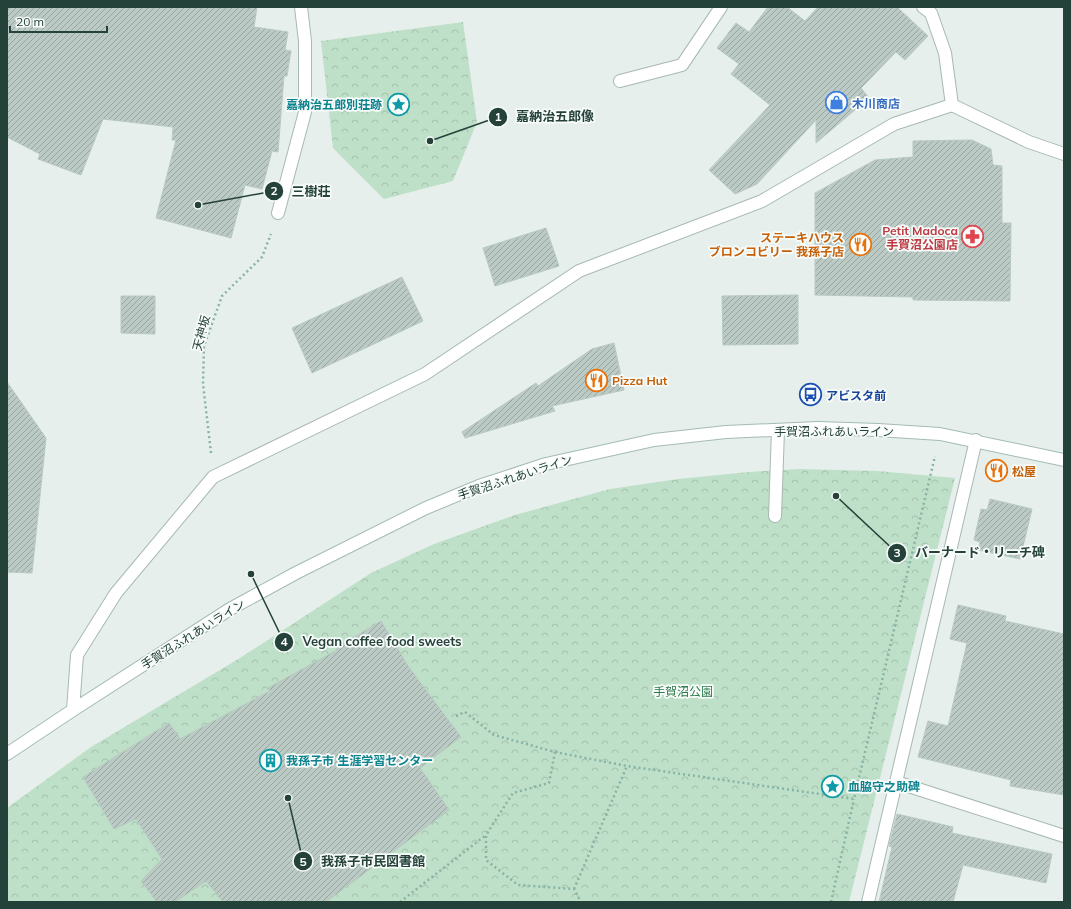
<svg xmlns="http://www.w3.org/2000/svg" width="1071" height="909" font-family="Mulish,'Noto Sans JP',sans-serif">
  <defs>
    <pattern id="forest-crowns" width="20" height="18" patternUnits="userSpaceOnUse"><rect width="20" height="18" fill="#bfe0c8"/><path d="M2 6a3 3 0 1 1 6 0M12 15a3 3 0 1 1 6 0" fill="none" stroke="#a4c1ad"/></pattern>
    <pattern id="building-hatch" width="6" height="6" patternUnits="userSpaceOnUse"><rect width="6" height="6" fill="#bbcac4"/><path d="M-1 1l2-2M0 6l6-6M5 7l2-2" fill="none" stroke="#98a6a0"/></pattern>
  </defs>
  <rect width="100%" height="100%" fill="#e6efeb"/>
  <!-- forest -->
  <path fill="url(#forest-crowns)" d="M463,22L477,122L453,181L384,199L333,148L321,41Z
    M800,469L877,471L955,478L849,902H7V808L91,747L240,658L371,573L434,544L515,515L610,489L678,479L749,472Z"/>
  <!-- building -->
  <path fill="url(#building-hatch)" stroke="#b8c9c2" d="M7,7H257L254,27L288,32L285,50L291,51L287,76H284L278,152L272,151L262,189L245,185L231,238L156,218L176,140H172L173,127L103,119L81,175L38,159L40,154L7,137Z
    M768,7H787L805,21L818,7H897L928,36L905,60L896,52L861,88L869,98L816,143V120L757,184L735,194L709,170L770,105L731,74L739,64L717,48L736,23L749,32Z
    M972,140L991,149L993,165L1002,166V223H1011L1010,301L913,300V297L815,295V193L875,160L913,157V141Z
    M546,228L559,266L495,286L483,248Z
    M402,277L423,321L312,373L292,328Z
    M798,295V344L723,345L722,296Z
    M121,296H155V334L121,333Z
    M614,343L624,390L552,406L555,411L465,438L462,432L536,383L538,386L592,349Z
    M7,382L46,438L32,573L7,572Z
    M990,499L1032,509L1020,559L978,550L980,542L974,540L981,509L987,510Z
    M958,605L1006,616L1005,621L1064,634V795L1010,786L1011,780L918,757L928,721L948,726L967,643L950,639Z
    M381,621L408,666L461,737L420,768L449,810L326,902H223L206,881L175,902H157L141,881L162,859L136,819L114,829L83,777L169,723L180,739L270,691L268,688L337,650L336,648Z
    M897,814L953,827L952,833L1052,854L1046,883L963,865L953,902H879L892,847L889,846Z"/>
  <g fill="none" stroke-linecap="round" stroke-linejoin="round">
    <defs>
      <path id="lane" d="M620,81L682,65L721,7
        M775,516L778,430"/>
      <path id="street" d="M923,7L931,13L945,53L952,105
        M278,213L305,112V41L301,7
        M73,710L77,655L116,593L213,477L425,374L579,271L762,201L894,124L952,105L1029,142L1064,154
        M896,782L1064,836
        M868,902L976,440"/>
      <path id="secondary" d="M7,754L73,710L230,609L296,573L426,508L479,486L546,464L654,440L726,432L818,428L878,430L940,434L1064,460"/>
    </defs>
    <!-- lane casing -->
    <use href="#lane" stroke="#a8b8b2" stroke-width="14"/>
    <!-- street casing -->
    <use href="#street" stroke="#a8b8b2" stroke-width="14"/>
    <!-- secondary casing -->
    <use href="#secondary" stroke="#a4bbb3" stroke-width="14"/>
    <!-- path -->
    <path stroke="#86b3a5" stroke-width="2.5" stroke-dasharray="2 3" stroke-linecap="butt" d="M211,453L203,384L204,346L222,296L262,257L271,234
      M456,716L465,712L494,735L555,752L549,783L513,793L486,835
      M555,752L627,766L854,799L935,456
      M574,889L627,766
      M400,902L486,835V860L518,885L574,889L581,902
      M831,902L854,799"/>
    <!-- lane -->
    <use href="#lane" stroke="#fff" stroke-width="12"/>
    <!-- street -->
    <use href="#street" stroke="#fff" stroke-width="12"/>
    <!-- secondary -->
    <use href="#secondary" stroke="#fff" stroke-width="12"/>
  </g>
  <!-- icons -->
  <defs>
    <symbol id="shop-ring" viewBox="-11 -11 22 22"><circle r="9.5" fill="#f7fbf9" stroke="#3f7fe0" stroke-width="1.5"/><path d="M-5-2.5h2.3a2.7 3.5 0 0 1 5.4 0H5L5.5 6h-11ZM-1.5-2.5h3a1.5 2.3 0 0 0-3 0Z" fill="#3f7fe0"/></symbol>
    <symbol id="sight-ring" viewBox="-11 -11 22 22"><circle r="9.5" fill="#f7fbf9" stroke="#0f9aa8" stroke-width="1.5"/><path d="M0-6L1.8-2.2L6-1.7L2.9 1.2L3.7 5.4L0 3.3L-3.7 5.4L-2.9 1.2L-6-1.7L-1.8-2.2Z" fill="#0f9aa8"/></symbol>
    <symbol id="pharmacy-ring" viewBox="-11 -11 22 22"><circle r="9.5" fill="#f7fbf9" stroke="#e0444e" stroke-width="1.5"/><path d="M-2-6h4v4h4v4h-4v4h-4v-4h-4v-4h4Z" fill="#e0444e"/></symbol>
    <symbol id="restaurant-ring" viewBox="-11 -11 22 22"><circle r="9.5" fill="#f7fbf9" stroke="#e8710a" stroke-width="1.5"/><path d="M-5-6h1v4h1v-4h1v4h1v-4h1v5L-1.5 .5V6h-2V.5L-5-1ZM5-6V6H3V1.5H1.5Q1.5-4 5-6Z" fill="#e8710a"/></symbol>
    <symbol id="bus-ring" viewBox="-11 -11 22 22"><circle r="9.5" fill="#f7fbf9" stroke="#1a4fb4" stroke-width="1.5"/><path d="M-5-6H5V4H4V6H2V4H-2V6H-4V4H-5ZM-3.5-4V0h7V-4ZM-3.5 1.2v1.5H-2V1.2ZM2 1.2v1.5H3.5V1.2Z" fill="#1a4fb4"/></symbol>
    <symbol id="building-ring" viewBox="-11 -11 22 22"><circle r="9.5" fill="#f7fbf9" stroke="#0f9aa8" stroke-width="1.5"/><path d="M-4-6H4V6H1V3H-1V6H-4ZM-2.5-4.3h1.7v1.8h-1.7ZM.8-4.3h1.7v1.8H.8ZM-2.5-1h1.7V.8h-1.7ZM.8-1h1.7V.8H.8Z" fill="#0f9aa8"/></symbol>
  </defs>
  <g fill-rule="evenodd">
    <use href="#shop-ring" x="824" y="90" width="25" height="25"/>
    <use href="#sight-ring" x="386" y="92" width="25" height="25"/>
    <use href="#pharmacy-ring" x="960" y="224" width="25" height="25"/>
    <use href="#restaurant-ring" x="848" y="232" width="25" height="25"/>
    <use href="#restaurant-ring" x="584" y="368" width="25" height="25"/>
    <use href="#bus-ring" x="798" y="382" width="25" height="25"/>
    <use href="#restaurant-ring" x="984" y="458" width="25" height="25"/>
    <use href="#building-ring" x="258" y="748" width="25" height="25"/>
    <use href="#sight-ring" x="820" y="774" width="25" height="25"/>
  </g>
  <g text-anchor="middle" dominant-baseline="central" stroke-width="3.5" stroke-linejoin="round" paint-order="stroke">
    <!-- shop labels -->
    <g font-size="12" font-weight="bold" fill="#366cbe" stroke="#f7fbf9" text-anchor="start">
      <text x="852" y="103">木川商店</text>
    </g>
    <!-- culture labels -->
    <g font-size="12" font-weight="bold" fill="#0d838f" stroke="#f7fbf9" text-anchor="start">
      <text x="382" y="104" text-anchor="end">嘉納治五郎別荘跡</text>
      <text x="286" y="760">我孫子市 生涯学習センター</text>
      <text x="848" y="786">血脇守之助碑</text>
    </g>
    <!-- health labels -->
    <g font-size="12" font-weight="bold" fill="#be3a42" stroke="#f7fbf9" text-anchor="end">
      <text x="958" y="230">Petit Madoca<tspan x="958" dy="14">手賀沼公園店</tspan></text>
    </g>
    <!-- food labels -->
    <g font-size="12" font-weight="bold" fill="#c56008" stroke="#f7fbf9" text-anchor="start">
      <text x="844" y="237" text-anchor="end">ステーキハウス<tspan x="844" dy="14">ブロンコビリー 我孫子店</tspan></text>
      <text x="612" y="380">Pizza Hut</text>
      <text x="1012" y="471">松屋</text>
    </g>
    <!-- street labels -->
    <g font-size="12" fill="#24423a" stroke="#f7fbf9">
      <text transform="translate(201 333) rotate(-75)">天神坂</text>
      <text x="834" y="431">手賀沼ふれあいライン</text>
      <text transform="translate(515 477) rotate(-18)">手賀沼ふれあいライン</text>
      <text transform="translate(193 634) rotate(-32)">手賀沼ふれあいライン</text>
    </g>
    <!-- transit labels -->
    <g font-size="12" font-weight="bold" fill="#164399" stroke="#f7fbf9" text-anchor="start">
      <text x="826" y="395">アビスタ前</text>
    </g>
    <!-- park labels -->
    <g font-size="12" fill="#2d7a4b" stroke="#f7fbf9">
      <text x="683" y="691">手賀沼公園</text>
    </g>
  </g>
  <!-- callouts -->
  <path fill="none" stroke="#24423a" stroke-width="1.5" d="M430 141L498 117M198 205L274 191M836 496L897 553M251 574L284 642M288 798L303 861"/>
  <g fill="#24423a" stroke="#f7fbf9" stroke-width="1.5">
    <circle cx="430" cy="141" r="4"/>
    <circle cx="198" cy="205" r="4"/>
    <circle cx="836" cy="496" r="4"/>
    <circle cx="251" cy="574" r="4"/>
    <circle cx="288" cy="798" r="4"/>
    <circle cx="498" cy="117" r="10"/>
    <circle cx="274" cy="191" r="10"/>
    <circle cx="897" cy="553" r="10"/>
    <circle cx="284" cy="642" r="10"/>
    <circle cx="303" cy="861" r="10"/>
  </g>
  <g font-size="12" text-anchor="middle" font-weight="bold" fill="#fff">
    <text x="498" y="121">1</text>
    <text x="274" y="195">2</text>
    <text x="897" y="557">3</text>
    <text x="284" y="646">4</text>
    <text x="303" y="866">5</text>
  </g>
  <g font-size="13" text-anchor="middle" font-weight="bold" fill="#24423a" stroke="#f7fbf9" stroke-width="3.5" stroke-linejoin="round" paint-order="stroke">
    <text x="555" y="121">嘉納治五郎像</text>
    <text x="311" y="196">三樹荘</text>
    <text x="980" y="557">バーナード・リーチ碑</text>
    <text x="382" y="646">Vegan coffee food sweets</text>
    <text x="373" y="866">我孫子市民図書館</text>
  </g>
  <!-- border -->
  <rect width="1071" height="909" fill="none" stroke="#24423a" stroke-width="16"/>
  <!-- scale -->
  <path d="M10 26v6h97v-6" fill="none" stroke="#24423a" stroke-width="2"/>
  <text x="16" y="26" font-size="12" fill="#24423a" stroke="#f7fbf9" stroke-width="3" paint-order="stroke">20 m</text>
</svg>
